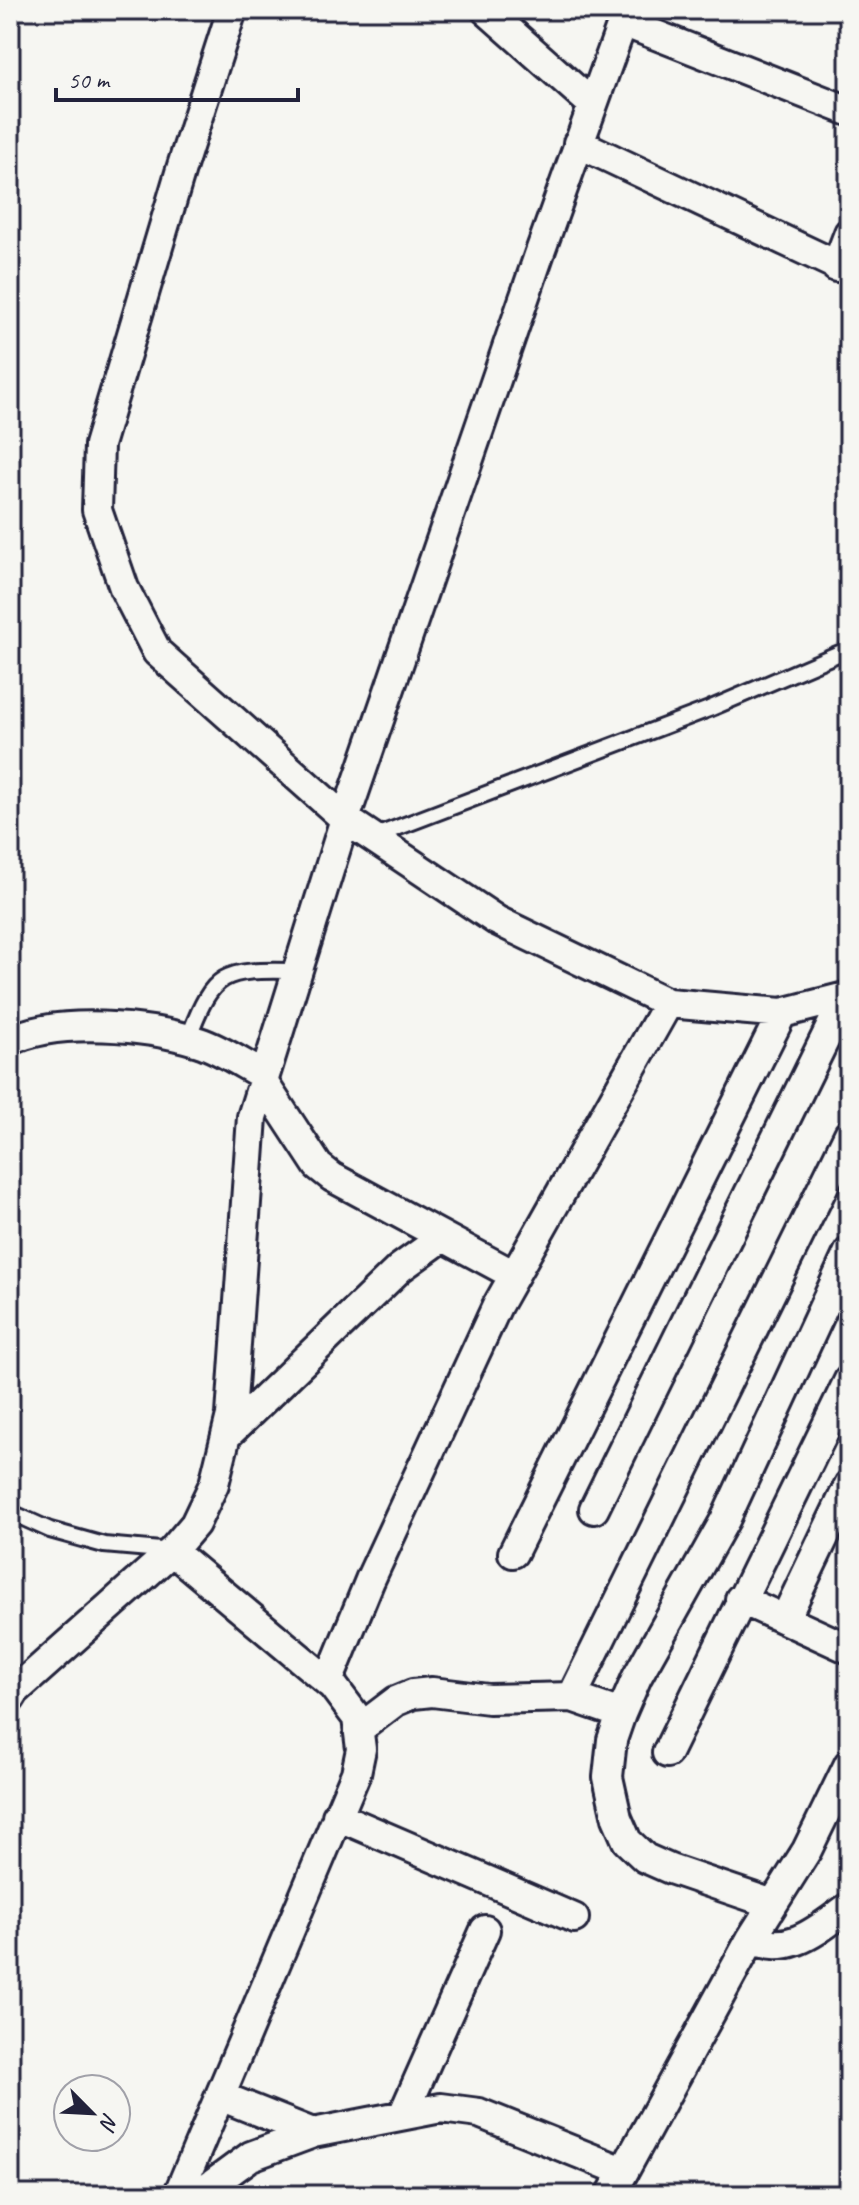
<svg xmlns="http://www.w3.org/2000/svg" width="859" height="2205" font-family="Caveat,sans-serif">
  <rect width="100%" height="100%" fill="#f6f6f2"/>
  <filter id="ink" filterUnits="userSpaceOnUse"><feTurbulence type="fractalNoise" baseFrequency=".0125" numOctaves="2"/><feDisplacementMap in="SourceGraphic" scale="16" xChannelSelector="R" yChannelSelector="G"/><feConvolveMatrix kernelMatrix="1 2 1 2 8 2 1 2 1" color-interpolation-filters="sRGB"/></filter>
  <g filter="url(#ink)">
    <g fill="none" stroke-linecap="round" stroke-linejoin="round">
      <defs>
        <path id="lane" d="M373,837L709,709L849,649
          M188,1039C214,968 225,970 297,971
          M10,1512L50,1530L104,1545L172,1551"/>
        <path id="street" d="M232,10L182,166L99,445L97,510L124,588L157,652L345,819L496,920L668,1003L782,1013L849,996
          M486,10L592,104
          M623,22L849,111
          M578,143L849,271
          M836,267L849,233
          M10,1041C57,1017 149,1026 199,1042C221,1049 244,1065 265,1076
          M263,1082L318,1166L332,1177L514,1275
          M226,1436L400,1268L443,1237
          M594,1509L846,996
          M513,1553L782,1013
          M740,1599L849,1649
          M785,1619L849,1485
          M328,1682L370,1580L497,1306L668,1003
          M572,1697L849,1134
          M10,1699L15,1691L172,1551
          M359,1729L396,1701L413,1694L432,1692L489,1699L572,1697L621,1714
          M667,1753L849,1380
          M337,1816L574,1918
          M773,1904L670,1869L645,1858L627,1841L617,1818L608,1777L612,1740L621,1714L637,1677L725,1520L849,1252
          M751,1939C791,1956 818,1929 849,1907
          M220,2096L313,2133
          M403,2115L485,1930
          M178,2195L356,1773L361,1749L357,1718L333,1686L172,1551L195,1524L214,1484L231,1415L252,1117L345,819L539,255L627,10
          M198,2195L251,2156L313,2133L441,2108L479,2113L623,2171
          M611,2195L751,1939L807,1850L849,1764"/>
      </defs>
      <!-- lane casing -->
      <use href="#lane" stroke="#22223b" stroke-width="20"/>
      <!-- street casing -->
      <use href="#street" stroke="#22223b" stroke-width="34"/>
      <!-- lane -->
      <use href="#lane" stroke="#f6f6f2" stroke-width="14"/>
      <!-- street -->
      <use href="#street" stroke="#f6f6f2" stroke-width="28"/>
    </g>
  </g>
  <!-- margin -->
  <rect width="859" height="2205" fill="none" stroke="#f6f6f2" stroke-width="40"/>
  <rect x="20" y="20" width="819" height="2165" fill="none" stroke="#22223b" stroke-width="3" filter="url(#ink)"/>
  <!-- north arrow -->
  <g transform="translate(92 2113) rotate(114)"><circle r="38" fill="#f6f6f2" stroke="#a1a1a9" stroke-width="2"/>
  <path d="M0-6L14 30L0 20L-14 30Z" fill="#22223b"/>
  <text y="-12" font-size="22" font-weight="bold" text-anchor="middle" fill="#22223b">N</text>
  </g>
  <!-- scale -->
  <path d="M56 88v12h242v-12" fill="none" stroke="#22223b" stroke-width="4"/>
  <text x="68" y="88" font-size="24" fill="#22223b" stroke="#f6f6f2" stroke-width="6" paint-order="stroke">50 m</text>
</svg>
